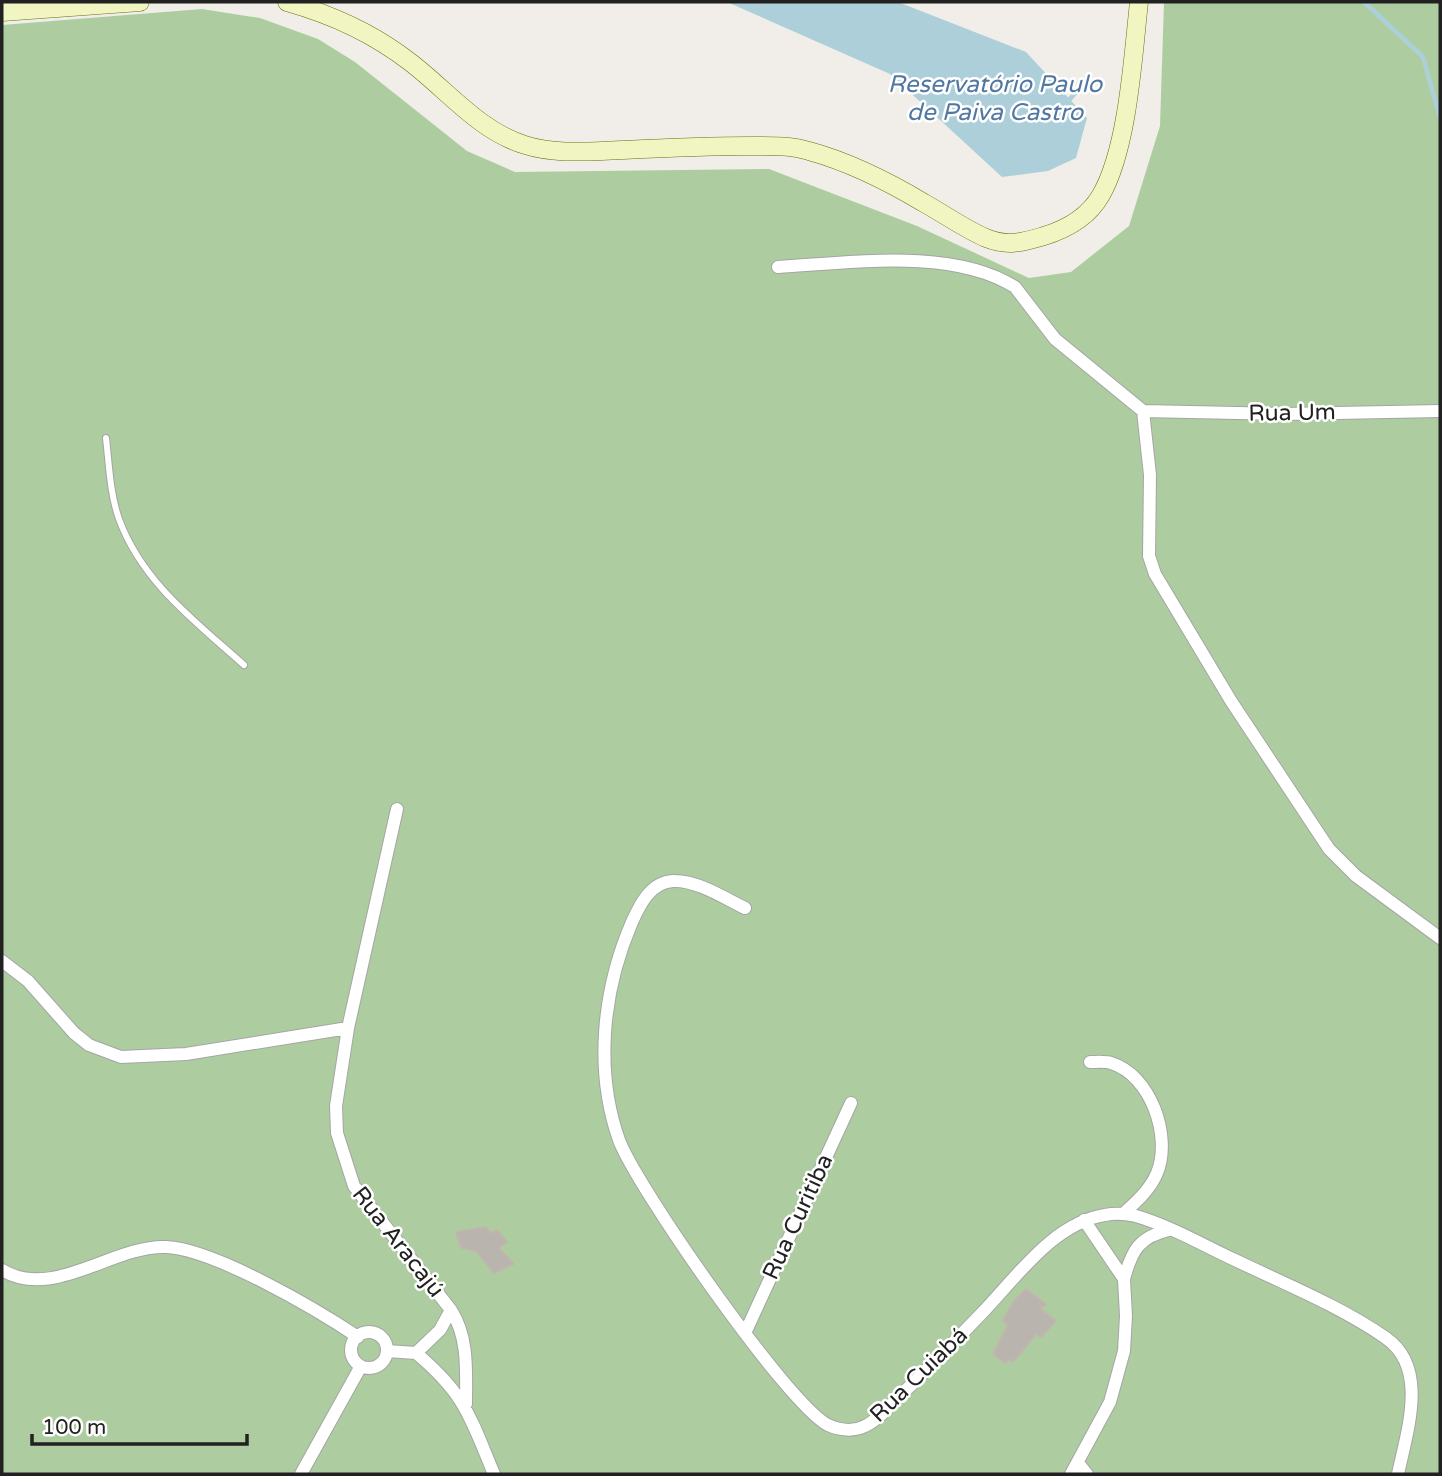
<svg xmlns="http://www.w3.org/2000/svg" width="1442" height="1476" font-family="'Varela Round',sans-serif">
  <rect width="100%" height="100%" fill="#f1eee9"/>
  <!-- forest -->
  <path fill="#adcda1" d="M1164,2H1440V1474H2V25L202,9L260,18L318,39L355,62L467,151L515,172L769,169L917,226L1029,278L1071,272L1129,226L1160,126Z"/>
  <!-- water -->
  <path fill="#adcfda" d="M727,2H898L1026,52L1087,118L1076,158L1048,171L1002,177L890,74Z"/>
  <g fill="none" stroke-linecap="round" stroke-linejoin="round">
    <!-- stream -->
    <path stroke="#adcfda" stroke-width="4.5" d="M1364,2L1423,57L1440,118
      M1065,100L1070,99L1087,79"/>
  </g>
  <!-- building -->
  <path fill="#bab4ae" stroke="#c1b6ac" stroke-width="2" d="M486,1227L490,1233L497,1230L507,1242L499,1248L514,1264L494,1273L476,1251L461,1248L456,1232Z
    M1026,1289L1046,1304L1040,1309L1056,1321L1041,1337L1036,1334L1013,1362L1009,1360L1005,1363L993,1354L1008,1325L1003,1320L1013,1302Z"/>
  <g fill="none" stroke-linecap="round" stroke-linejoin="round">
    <defs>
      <path id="service" d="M106,438C109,464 110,494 119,519C142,582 195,621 244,665"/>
      <path id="minor" d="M778,267C849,263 952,247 1015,287L1055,339L1143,411L1150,475L1149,556L1155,574L1231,701L1329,849L1356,876L1440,938
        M1143,411L1285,414L1440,411
        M397,809L348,1028L336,1106L337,1133L354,1186L451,1310L440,1330L416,1353
        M745,908C724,898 697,880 673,881C651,882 640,904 632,922C603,989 594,1069 619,1140C636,1186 788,1405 828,1425C839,1430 853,1432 865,1426C880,1419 893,1402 905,1391C931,1366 956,1340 981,1314C1016,1278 1053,1223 1105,1215C1115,1213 1127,1214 1136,1216C1170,1226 1203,1245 1235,1260C1285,1284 1340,1306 1386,1338C1429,1368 1407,1431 1398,1474
        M2,961L28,981L74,1033L89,1045L121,1057L186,1054L348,1028
        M1090,1062C1096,1062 1105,1061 1111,1063C1151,1075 1172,1137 1157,1173C1150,1190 1136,1202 1123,1214
        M2,1270C53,1301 113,1245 166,1247C214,1249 316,1309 358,1337
        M1124,1279C1132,1250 1139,1237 1169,1230
        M451,1310C469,1338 466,1372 466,1404
        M746,1331L851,1103
        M351 1350a18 18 0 1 1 36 0a18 18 0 1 1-36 0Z
        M387,1351L416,1353
        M416,1353C466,1395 470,1417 494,1474
        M1078,1463L1087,1474
        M301,1474L361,1366
        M1071,1474L1110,1402L1124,1351L1126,1316L1124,1279L1084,1220"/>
      <path id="secondary" d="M287,2C330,14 374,34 410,62C447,90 479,131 525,145C556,155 591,151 623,150C665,148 707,146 749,146C770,146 790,145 809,151C849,162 889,182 924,203C944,214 965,229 986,238C1008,247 1023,242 1044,236C1067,229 1089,216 1101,195C1128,148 1133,56 1139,2
        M2,12L140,2"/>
    </defs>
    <!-- service casing -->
    <use href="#service" stroke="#a5a5a5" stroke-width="8"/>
    <!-- minor casing -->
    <use href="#minor" stroke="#a5a5a5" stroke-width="14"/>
    <!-- secondary casing -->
    <use href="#secondary" stroke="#65720e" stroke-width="19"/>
    <!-- service -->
    <use href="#service" stroke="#fff" stroke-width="6"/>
    <!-- minor -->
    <use href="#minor" stroke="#fff" stroke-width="12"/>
    <!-- secondary -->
    <use href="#secondary" stroke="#f1f5c2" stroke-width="18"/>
  </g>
  <g text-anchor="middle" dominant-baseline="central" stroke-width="5" stroke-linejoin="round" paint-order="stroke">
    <!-- street labels -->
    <g font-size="23" fill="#212121" stroke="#fff">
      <text transform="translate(1292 413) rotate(-1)">Rua Um</text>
      <text transform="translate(798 1217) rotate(-65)">Rua Curitiba</text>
      <text transform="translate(398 1242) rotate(52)">Rua Aracajú</text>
      <text transform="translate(919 1375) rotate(-44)">Rua Cuiabá</text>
    </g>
    <!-- water labels -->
    <g font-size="24" font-style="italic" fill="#5178a2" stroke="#fff">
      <text x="995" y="84">Reservatório Paulo<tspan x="995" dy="28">de Paiva Castro</tspan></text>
    </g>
  </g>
  <!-- border -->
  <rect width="1442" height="1476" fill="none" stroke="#212121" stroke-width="7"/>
  <!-- scale -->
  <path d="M32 1434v10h215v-10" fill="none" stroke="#212121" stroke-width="3.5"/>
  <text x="42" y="1434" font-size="21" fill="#212121" stroke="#ffffff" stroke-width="5" paint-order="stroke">100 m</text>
</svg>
